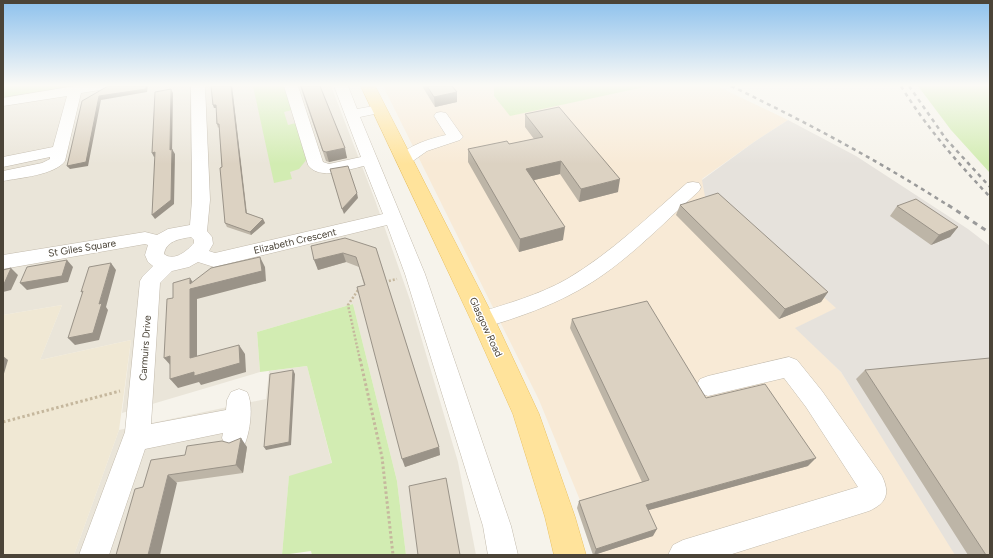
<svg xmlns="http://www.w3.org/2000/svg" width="993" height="558" font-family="Figtree,sans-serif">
  <rect width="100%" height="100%" fill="#f6f3eb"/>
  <!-- residential -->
  <path fill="#eae5d9" d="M75,86H331L375,200L410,300L458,462L476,555H406L397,481L353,304L257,332L260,372L122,413L131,340L40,360L62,305L3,315V98Z
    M307,366L332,464L289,477L282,555H74L119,430L266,399L269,371Z"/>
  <!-- commercial -->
  <path fill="#f8ead6" d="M383,86H494V96L510,115L649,86H717L788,120L754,142L702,179L720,204L837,308L796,328L841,372L956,555H597L584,510L539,400Z"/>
  <!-- industrial -->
  <path fill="#e6e2dc" d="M788,120L856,156L968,229L990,246V555H955L841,372L795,328L836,308L720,204L706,202L702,180L754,142Z"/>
  <!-- education -->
  <path fill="#f0e8d4" d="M62,305L40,360L131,340L119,430L74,555H3V315Z"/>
  <!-- green -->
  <path fill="#d2ecb2" d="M3,86H75L3,98Z
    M253,86H285L292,110L284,112L288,125L296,123L307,159L299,169L290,172L292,179L274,183Z
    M494,86H649L510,116L494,96Z
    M918,86H990V173L951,130Z
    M353,304L397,481L406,555H312L311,551L282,555L289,476L332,463L307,366L260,372L257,332Z"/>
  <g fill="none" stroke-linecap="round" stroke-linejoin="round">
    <defs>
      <path id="minor" d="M75,86H108L106,89L81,93L65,161C55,175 19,178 3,181V171L42,163L50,159V157L3,167V157L53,147L67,96L3,106V98Z
        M191,86H205L210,200L207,231L212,237L213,244L209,251L215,253L383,214L364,166C349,169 319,181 308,165L284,86H298L323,162L329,164L361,157L334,86H348L357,109L379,105L384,106L386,109L384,112L360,117L425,274L511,526L518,555H488L483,526L405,274L387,225L214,267L198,262L189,267L172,271L160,283L151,424L226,410L227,400L231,392L239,389L247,392C254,405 250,433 244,446L235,450L226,446L222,438L223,433L145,449L109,555H79L125,432L140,281L143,276L153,266L148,262L145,255L148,245L145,244L3,269V255L145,232L157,235L168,229L190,225L192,200ZM191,237L194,240V243C187,251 174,262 164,254C166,241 179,239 191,237Z
        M441,112L446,113L463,137L460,140L427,151L410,163L404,165L398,163L396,160C407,145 429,139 446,135L434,116L436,113Z
        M693,182L699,183L701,187L699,191C661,225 624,265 579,290C549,307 516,318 483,328L475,326L472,320L475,314C506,304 539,295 567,279C611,253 649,216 687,183Z
        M789,357L797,360L822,391L882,476C890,493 887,503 869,511L729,555H668L673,545L683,540L858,487L806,407L784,378L708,396L700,393L696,386L700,379L708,376Z"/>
      <path id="major" d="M361,86H375L495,320L539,414L575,517L586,555H554L545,517L513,414L471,320Z"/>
    </defs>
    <!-- minor casing -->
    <use href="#minor" stroke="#c3bbad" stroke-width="1"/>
    <!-- major casing -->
    <use href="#major" stroke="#ebc364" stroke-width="1"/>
    <!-- path-far1 -->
    <path stroke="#c5b79d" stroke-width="2.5" stroke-dasharray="2 2" stroke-linecap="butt" d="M385,282L397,279
      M360,360L348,305L358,290L361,289"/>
    <!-- path -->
    <path stroke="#c5b79d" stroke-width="3" stroke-dasharray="2.5 2.5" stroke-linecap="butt" d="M360,359L382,457L393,555
      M3,422L120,391"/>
    <!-- minor -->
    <use href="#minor" fill="#fff" fill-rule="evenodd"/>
    <!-- major -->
    <use href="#major" fill="#ffe39b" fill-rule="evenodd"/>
    <!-- rail-far1 -->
    <path stroke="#9a9a9a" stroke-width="2.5" stroke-dasharray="4 4" stroke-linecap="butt" d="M731,86C806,122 879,161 949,206
      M901,86C926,127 957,162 990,197
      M909,86L946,139L990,187"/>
    <!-- rail -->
    <path stroke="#9a9a9a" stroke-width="3" stroke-dasharray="5 5" stroke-linecap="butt" d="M948,205L990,233"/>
  </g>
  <!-- wall -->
  <path fill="#bdb5a7" d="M211,86H232L247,213L263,219L265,223L251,235L227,227L225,223L222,167L219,127L218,128L217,124L216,108H214Z
    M300,86H320L347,158L329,162L326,161Z
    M422,86H452L457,92V102L435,107Z
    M525,114L618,192L579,202L560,174L534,180L563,240L519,252L468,162V149L509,144L534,139L525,127Z
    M680,205L828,292L821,302L779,319L676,215Z
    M897,206L958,227L950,237L931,245L890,216Z
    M311,246L376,248L439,447L440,455L405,467L364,285L359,267L346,262L318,270Z
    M572,319L706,398L808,466L648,510L653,536L593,555L577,508L579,501L642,482L570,328Z
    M865,370L990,555H968L856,379Z
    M229,443L247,447L243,473L143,487L185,455Z"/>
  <!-- shaded-wall -->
  <path fill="#9a9388" d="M146,86H148L147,92L101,100L88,166L70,169L67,166L99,96Z
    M231,86H232L247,217L246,213Z
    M171,89L173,93L172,154L170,150Z
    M457,92V102L435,107L434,97Z
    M213,105H216L217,108H214Z
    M345,148L347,158L329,162L326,152Z
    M172,149L175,154L174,204L155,219L152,215Z
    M155,152L157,156L154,157L152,153Z
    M561,161L560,174L526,182V169Z
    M620,179L618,192L579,202L581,189Z
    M357,193L358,198L344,214L342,209Z
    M263,219L265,223L251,235L250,232Z
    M565,227L563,240L519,252L520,239Z
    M958,227L950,237L931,245L939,235Z
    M343,253L346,262L318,270L314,260Z
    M260,257L265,267L266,281L197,299V368L190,358V278L196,287Z
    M67,260L73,267L68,282L27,290L20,283Z
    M111,263L116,270L106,307L108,310L99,340L75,345L68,338L99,304Z
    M11,268L18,275L11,290L3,292V284Z
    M828,292L821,302L779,319L785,309Z
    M239,345L245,354L246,372L201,385L199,382L178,388L170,379Z
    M3,356L8,360L3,377Z
    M170,356L172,367L164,358Z
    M293,370L295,374L291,445L266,450L264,447Z
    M241,438L247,447L243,473L236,465Z
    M439,447L440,455L405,467L402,459Z
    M816,458L808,466L642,512L646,505Z
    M168,475L177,483L160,555H148Z
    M657,529L653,536L594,555L596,549Z"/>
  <!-- building -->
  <path fill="#dcd2c2" stroke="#9a9388" d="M108,86H146V89L99,96L86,162L67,166L82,101Z
    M211,86H231L246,213L263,219L250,232L225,223L220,168L222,167L219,124H217L216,105H213Z
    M301,86H320L345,148L326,152L323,151Z
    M427,86H452L457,92L434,97Z
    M171,89L170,150L172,149L171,200L152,215L155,152L152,153L155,92Z
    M559,107L620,179L581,189L561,161L526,169L565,227L520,239L468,149L507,141L509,144L543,137L525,114Z
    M348,166L357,193L342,209L330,169Z
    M718,193L828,292L785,309L680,205Z
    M916,199L958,227L939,235L897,206Z
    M345,238L376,248L439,447L402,459L357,287L365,285L356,257L343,253L314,260L311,246Z
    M260,257L262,271L190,289V358L239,345L240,363L194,376V372L170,379V356L164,358L167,299L173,298V283L190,278V284L211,268Z
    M67,260L62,276L20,283L27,267Z
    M111,263L99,304L102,303L93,333L68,338L83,291L81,292L89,267Z
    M11,268L4,284H3V270Z
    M647,301L706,398L765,384L816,458L646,505L657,529L596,549L579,501L649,480L572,319Z
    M990,358V555H986L865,370Z
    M293,370L289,442L264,447L270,374Z
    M241,438L236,465L168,475L148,555H116L135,489L143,487L151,460L185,455L187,446L222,441L229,443Z
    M446,478L460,555H418L409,486Z"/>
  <!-- sky -->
  <linearGradient id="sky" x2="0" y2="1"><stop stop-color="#8dc1ed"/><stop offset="0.52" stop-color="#fbfaf6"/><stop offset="1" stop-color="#fbfaf6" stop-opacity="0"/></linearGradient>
  <rect width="993" height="164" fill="url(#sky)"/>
  <g text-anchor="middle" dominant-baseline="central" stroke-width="3" stroke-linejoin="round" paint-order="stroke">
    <!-- street labels -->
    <g font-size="10" fill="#4b4438" stroke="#fff">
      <text transform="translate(295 241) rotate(-13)">Elizabeth Crescent</text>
      <text transform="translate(82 248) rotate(-9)">St Giles Square</text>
      <text transform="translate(486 327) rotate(65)">Glasgow Road</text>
      <text transform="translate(145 348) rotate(-86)">Carmuirs Drive</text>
    </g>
  </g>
  <!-- border -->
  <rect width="993" height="558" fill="none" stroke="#4b4438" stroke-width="8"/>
</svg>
